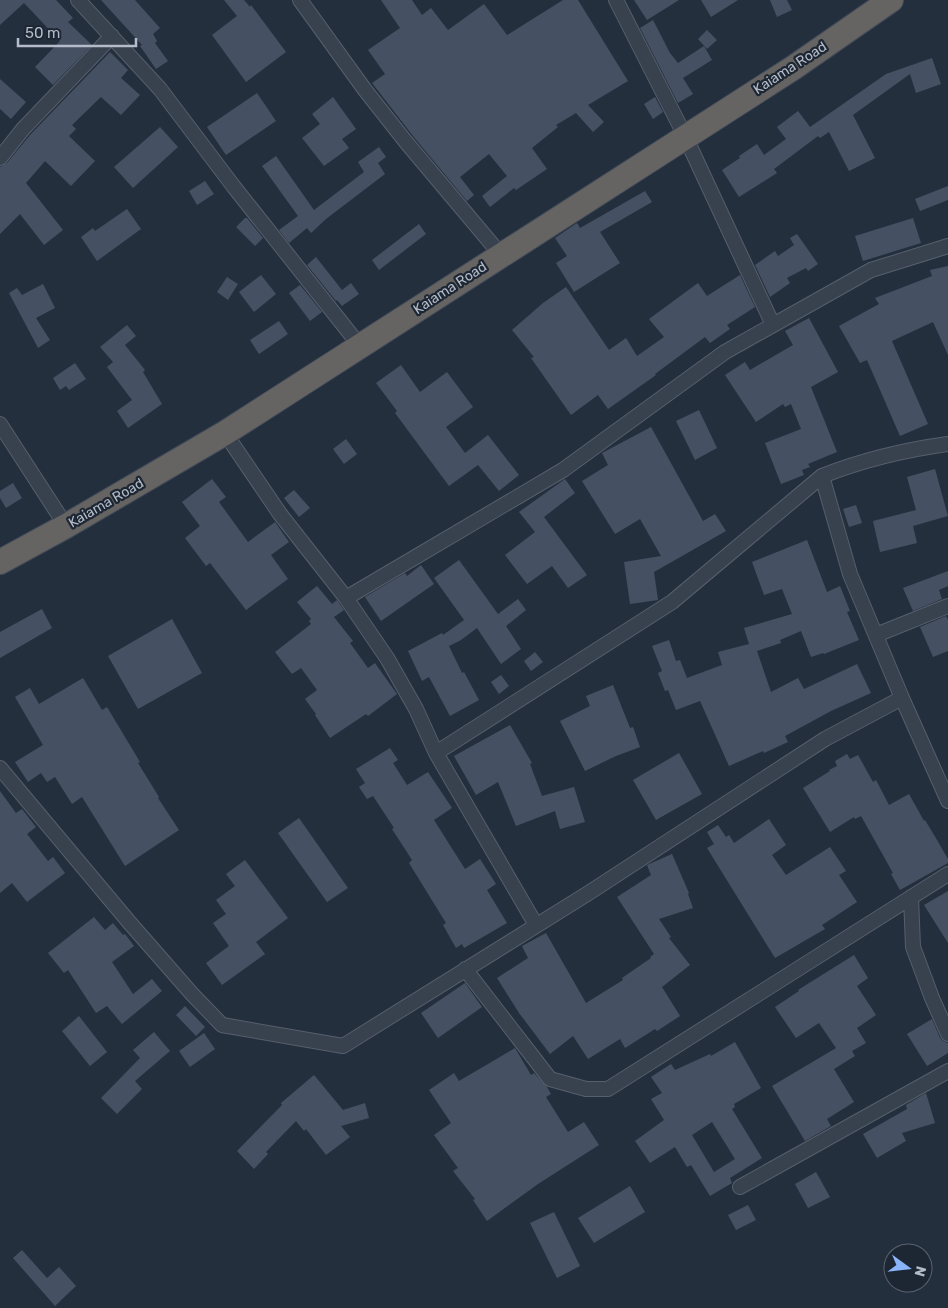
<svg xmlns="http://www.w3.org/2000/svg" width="948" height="1308" font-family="Rubik,sans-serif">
  <rect width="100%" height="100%" fill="#242f3e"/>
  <!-- building -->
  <path fill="#455162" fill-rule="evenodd" d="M0,0H56L73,18L68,22L92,45L53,85L35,67L60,41L24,3L0,25Z
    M101,0H135L160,28L153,34L157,41L155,43L168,61L156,69L140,46L142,45Z
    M224,0H244L250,7L251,5L286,52L246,82L212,35L237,16Z
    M381,0H412L422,15L431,8L448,30L484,4L507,35L563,0H578L628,81L588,105L604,122L593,132L576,113L556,125L558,127L532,148L547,169L516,190L514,188L490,207L482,196L507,176L489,154L460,177L474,195L467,201L413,136L372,83L385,74L368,50L400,28Z
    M634,0H679L647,20Z
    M701,0H738L711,17Z
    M770,0H787L792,10L777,17Z
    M653,20L670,53L678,63L704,46L712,60L683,78L693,94L678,103L640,28Z
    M707,30L717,40L707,49L698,39Z
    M110,52L128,70L121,78L140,95L121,115L101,97L72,125L76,129L69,136L95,161L71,186L45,161L26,183L63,230L44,245L20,214L0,234V167L7,163L30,135Z
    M932,58L941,84L916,93L910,74L853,115L875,158L849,171L829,132L820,138L818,136L774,169L777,173L739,197L722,170L740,158L739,156L757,144L764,155L786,139L777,127L798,111L810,127L886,74Z
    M0,79L26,102L11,119L0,109Z
    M257,93L276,121L226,155L207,127Z
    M333,97L356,129L342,139L349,148L324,166L302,138L320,124L312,114Z
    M655,97L663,112L653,119L644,104Z
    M160,127L178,147L133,188L114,167Z
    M379,147L386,157L378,163L385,174L326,219L311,233L307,228L289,243L279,230L298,216L262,166L276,156L314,210L364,172L358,162Z
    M205,181L214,194L197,205L189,191Z
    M948,186V200L920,211L915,199Z
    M645,191L652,202L600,232L620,263L574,292L556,263L567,256L555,238L577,223L580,228Z
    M127,209L141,229L97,261L81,237L93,228L95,231Z
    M245,218H247L263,238L255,246L236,227Z
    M913,218L921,243L863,261L855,236Z
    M419,224L426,234L379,270L372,260Z
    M797,234L818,264L808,271L806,268L787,278L790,283L770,297L755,265L775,251L778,256L794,245L790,238Z
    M316,257L342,290L351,283L359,294L342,306L337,300L336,301L307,265Z
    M948,266V355L933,322L892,341L928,424L900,436L867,360L860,363L839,326L879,304L875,298L932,276L930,270Z
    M261,275L276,294L254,312L239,292Z
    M740,275L755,307L727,325L730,329L710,343L705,337L655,374L656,375L608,409L598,395L571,415L531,358L534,357L512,330L543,303L566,287L609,350L626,338L637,356L664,337L649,319L698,283L707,296Z
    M227,277L238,284L228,300L217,292Z
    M43,284L55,308L36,318L50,340L38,348L9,293L17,288L22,295Z
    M300,285L322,312L310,321L289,293Z
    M809,318L838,372L811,387L837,452L808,464L810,467L802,470L804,475L781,484L765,443L801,429L791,404L785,407L783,404L756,422L725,375L745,362L750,370L793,345L785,331Z
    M279,321L288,334L259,354L250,340Z
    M127,325L136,336L125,345L145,370L143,372L162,404L128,428L117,411L132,400L107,367L113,362L100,347Z
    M75,363L86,379L69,390L66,386L60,390L53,378Z
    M401,365L420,392L447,372L473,407L446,427L465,453L488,435L519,475L499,491L478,465L449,486L395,413L397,411L376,383Z
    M699,410L717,448L695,460L676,421Z
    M651,427L703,521L715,514L726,531L654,572L658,600L630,604L624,562L661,556L640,519L615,534L582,481L608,465L602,453Z
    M346,439L357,454L344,464L333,449Z
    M935,469L948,516L913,526L917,543L880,552L873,521L916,510L907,477Z
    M212,479L226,497L219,502L248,542L275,522L289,542L271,555L288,579L246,610L210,563L206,566L185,538L200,526L182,502Z
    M565,479L575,493L544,517L587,575L568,588L552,566L527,584L505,555L535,532L519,512Z
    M13,483L22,498L6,508L0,498V491Z
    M294,490L310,508L299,517L284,498Z
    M856,505L862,523L849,527L843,509Z
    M807,540L827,592L840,586L850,611L847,612L859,640L824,654L823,653L811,657L801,631L780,640L781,643L757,651L771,692L798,678L804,689L857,664L871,693L831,711L785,736L788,742L764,753L763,751L729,766L700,701L676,710L668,690L665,691L658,673L662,671L652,646L669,640L676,661L680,660L687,678L722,665L718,652L749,644L744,628L792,614L782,589L764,595L752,562Z
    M459,560L498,614L518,599L526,610L506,626L521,649L501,664L477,628L461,640L449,646L462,673L464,672L479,700L450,716L429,677L422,681L408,651L442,633L443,635L464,620L434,578Z
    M421,565L434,584L381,621L365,597L405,573L407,576Z
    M948,571V586L939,590L942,599L913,611L903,588Z
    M317,586L332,604L337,600L344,610L334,617L353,641L350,643L368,668L375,663L397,694L368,716L366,714L330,738L315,715L316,714L305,699L317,690L301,668L292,674L275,652L311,624L309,621L311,619L297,602Z
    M42,609L52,628L0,658V632Z
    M946,616L948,620V651L933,657L920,627Z
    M172,619L202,673L138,709L108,656Z
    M535,652L543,662L531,671L524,661Z
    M501,675L509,686L499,694L491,682Z
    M83,678L102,710L107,707L140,762L138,763L159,797L158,798L179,830L125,866L82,797L72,804L55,777L47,782L41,773L28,782L15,762L43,745L15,697L30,688L39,704Z
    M613,685L630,728L633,727L640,747L616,756L585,771L560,721L590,706L586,696Z
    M510,725L532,763L530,764L542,796L574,787L585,822L560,829L555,811L516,826L498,782L476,795L454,756Z
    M390,748L398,760L393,763L407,785L428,772L452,808L434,820L465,869L480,859L496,884L487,890L507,923L464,948L462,944L456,948L443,925L446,923L409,863L412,860L392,829L394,828L373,796L367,799L359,787L365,783L356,769Z
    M679,753L702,794L656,820L633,780Z
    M847,754L850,759L858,755L873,782L876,780L889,805L909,794L924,821L925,820L937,840L948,859V863L900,890L891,874L893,873L861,816L855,819L854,817L830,832L803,788L830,771L829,770L837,766L835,761Z
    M0,791L16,813L22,809L36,827L27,834L48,861L53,857L65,873L27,902L12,883L0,893Z
    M299,818L348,888L327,902L278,833Z
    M769,819L786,845L772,855L786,875L830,847L846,871L839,875L857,902L822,925L825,929L775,958L707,848L714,844L707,832L718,825L726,837L729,835L734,843Z
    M672,854L689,893L688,894L693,908L659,919L671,937L669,938L690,965L662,987L680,1016L657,1031L655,1029L625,1048L620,1039L588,1059L573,1036L550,1054L519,1013L497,978L528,958L522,946L546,933L586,1003L623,980L622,978L651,958L650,957L654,954L617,897L651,875L647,865Z
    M245,860L288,918L256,942L265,954L222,985L206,963L229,946L213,923L226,914L216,900L235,886L226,874Z
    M948,891V943L924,905Z
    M94,917L105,930L113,923L123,935L125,934L134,946L112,962L133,994L152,979L162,991L122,1024L107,1006L96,1013L68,970L64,973L48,953Z
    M854,955L868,978L857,986L876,1015L857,1028L866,1043L852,1051L855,1056L834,1069L854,1102L827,1119L831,1126L805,1141L772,1086L836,1048L819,1023L796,1038L775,1007L799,991L798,990Z
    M465,983L482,1007L438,1038L421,1013Z
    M185,1006L205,1027L196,1036L176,1015Z
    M79,1016L107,1052L90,1066L62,1031Z
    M932,1019L940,1038L943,1041L948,1043V1053L927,1066L907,1034Z
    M154,1032L170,1051L135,1081L142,1089L117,1114L101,1098L140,1058L133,1050Z
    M204,1033L215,1049L190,1067L179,1051Z
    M735,1042L761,1088L734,1104L735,1107L732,1109L762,1158L730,1178L732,1183L710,1196L691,1165L687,1167L675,1147L650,1163L635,1141L664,1120L651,1099L662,1093L651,1077L671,1064L675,1070L710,1054L711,1056ZM712,1122L735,1159L714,1172L692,1135Z
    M515,1048L531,1075L534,1073L547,1087L551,1094L546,1097L568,1132L584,1122L599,1145L538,1184L487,1221L473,1200L475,1199L453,1171L458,1168L434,1135L451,1123L429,1090L454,1073L459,1081Z
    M314,1075L343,1110L365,1103L369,1118L341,1126L350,1137L326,1155L306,1129L304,1131L296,1121L266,1152L268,1154L254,1169L237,1151L282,1105L281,1103Z
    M926,1093L935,1123L902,1133L906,1141L877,1158L863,1134L907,1109L906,1105Z
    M816,1172L830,1197L808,1208L795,1184Z
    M630,1186L645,1212L594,1243L578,1218Z
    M748,1205L756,1220L736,1230L728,1215Z
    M554,1212L580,1266L557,1278L530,1223Z
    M22,1250L47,1278L59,1267L76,1286L55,1306L13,1258Z"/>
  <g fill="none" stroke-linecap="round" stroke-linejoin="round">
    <defs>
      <path id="minor" d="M78,0L160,89L234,187L360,346
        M300,0L365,90L406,142L501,255
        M616,0L685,136L773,325
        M0,158L23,129L112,36
        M0,424L66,526
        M225,433L280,514L346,598L387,658L416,709L436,753L536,925
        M822,476L850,574L902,698L948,801
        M346,598L563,470L725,352L871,270L948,246
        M876,635L948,606
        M436,753L672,602L822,476C863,460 904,450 948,444
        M0,768L129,922L192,994L222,1025L343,1046L587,894L825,739L902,698
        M911,897L913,947L932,998L948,1034
        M465,969L550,1079L586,1089H608L948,874
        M740,1187L948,1071"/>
      <path id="trunk" d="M0,562L66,526L225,433L793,68L891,0"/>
    </defs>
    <!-- minor casing -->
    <use href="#minor" stroke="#565f6c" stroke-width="16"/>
    <!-- trunk casing -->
    <use href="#trunk" stroke="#434c59" stroke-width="26"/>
    <!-- minor -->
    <use href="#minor" stroke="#38414e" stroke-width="14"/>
    <!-- trunk -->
    <use href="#trunk" stroke="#656462" stroke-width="24"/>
  </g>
  <g text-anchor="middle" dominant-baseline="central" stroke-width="4.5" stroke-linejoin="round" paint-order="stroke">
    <!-- street labels -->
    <g font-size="14" fill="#b4bcc9" stroke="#1d2633">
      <text transform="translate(790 68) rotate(-33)">Kaiama Road</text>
      <text transform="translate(450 288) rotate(-33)">Kaiama Road</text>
      <text transform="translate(106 503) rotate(-30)">Kaiama Road</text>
    </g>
  </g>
  <!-- north arrow -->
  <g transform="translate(908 1268) rotate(105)"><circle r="24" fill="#1d2633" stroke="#59626f"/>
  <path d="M0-4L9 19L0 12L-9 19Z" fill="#8ab4f8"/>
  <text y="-8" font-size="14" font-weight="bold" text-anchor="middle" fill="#b4bcc9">N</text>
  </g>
  <!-- scale -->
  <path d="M18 38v8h118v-8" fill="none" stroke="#b4bcc9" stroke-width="2.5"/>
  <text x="25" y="38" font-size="15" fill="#b4bcc9" stroke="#1d2633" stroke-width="4" paint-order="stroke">50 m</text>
</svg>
